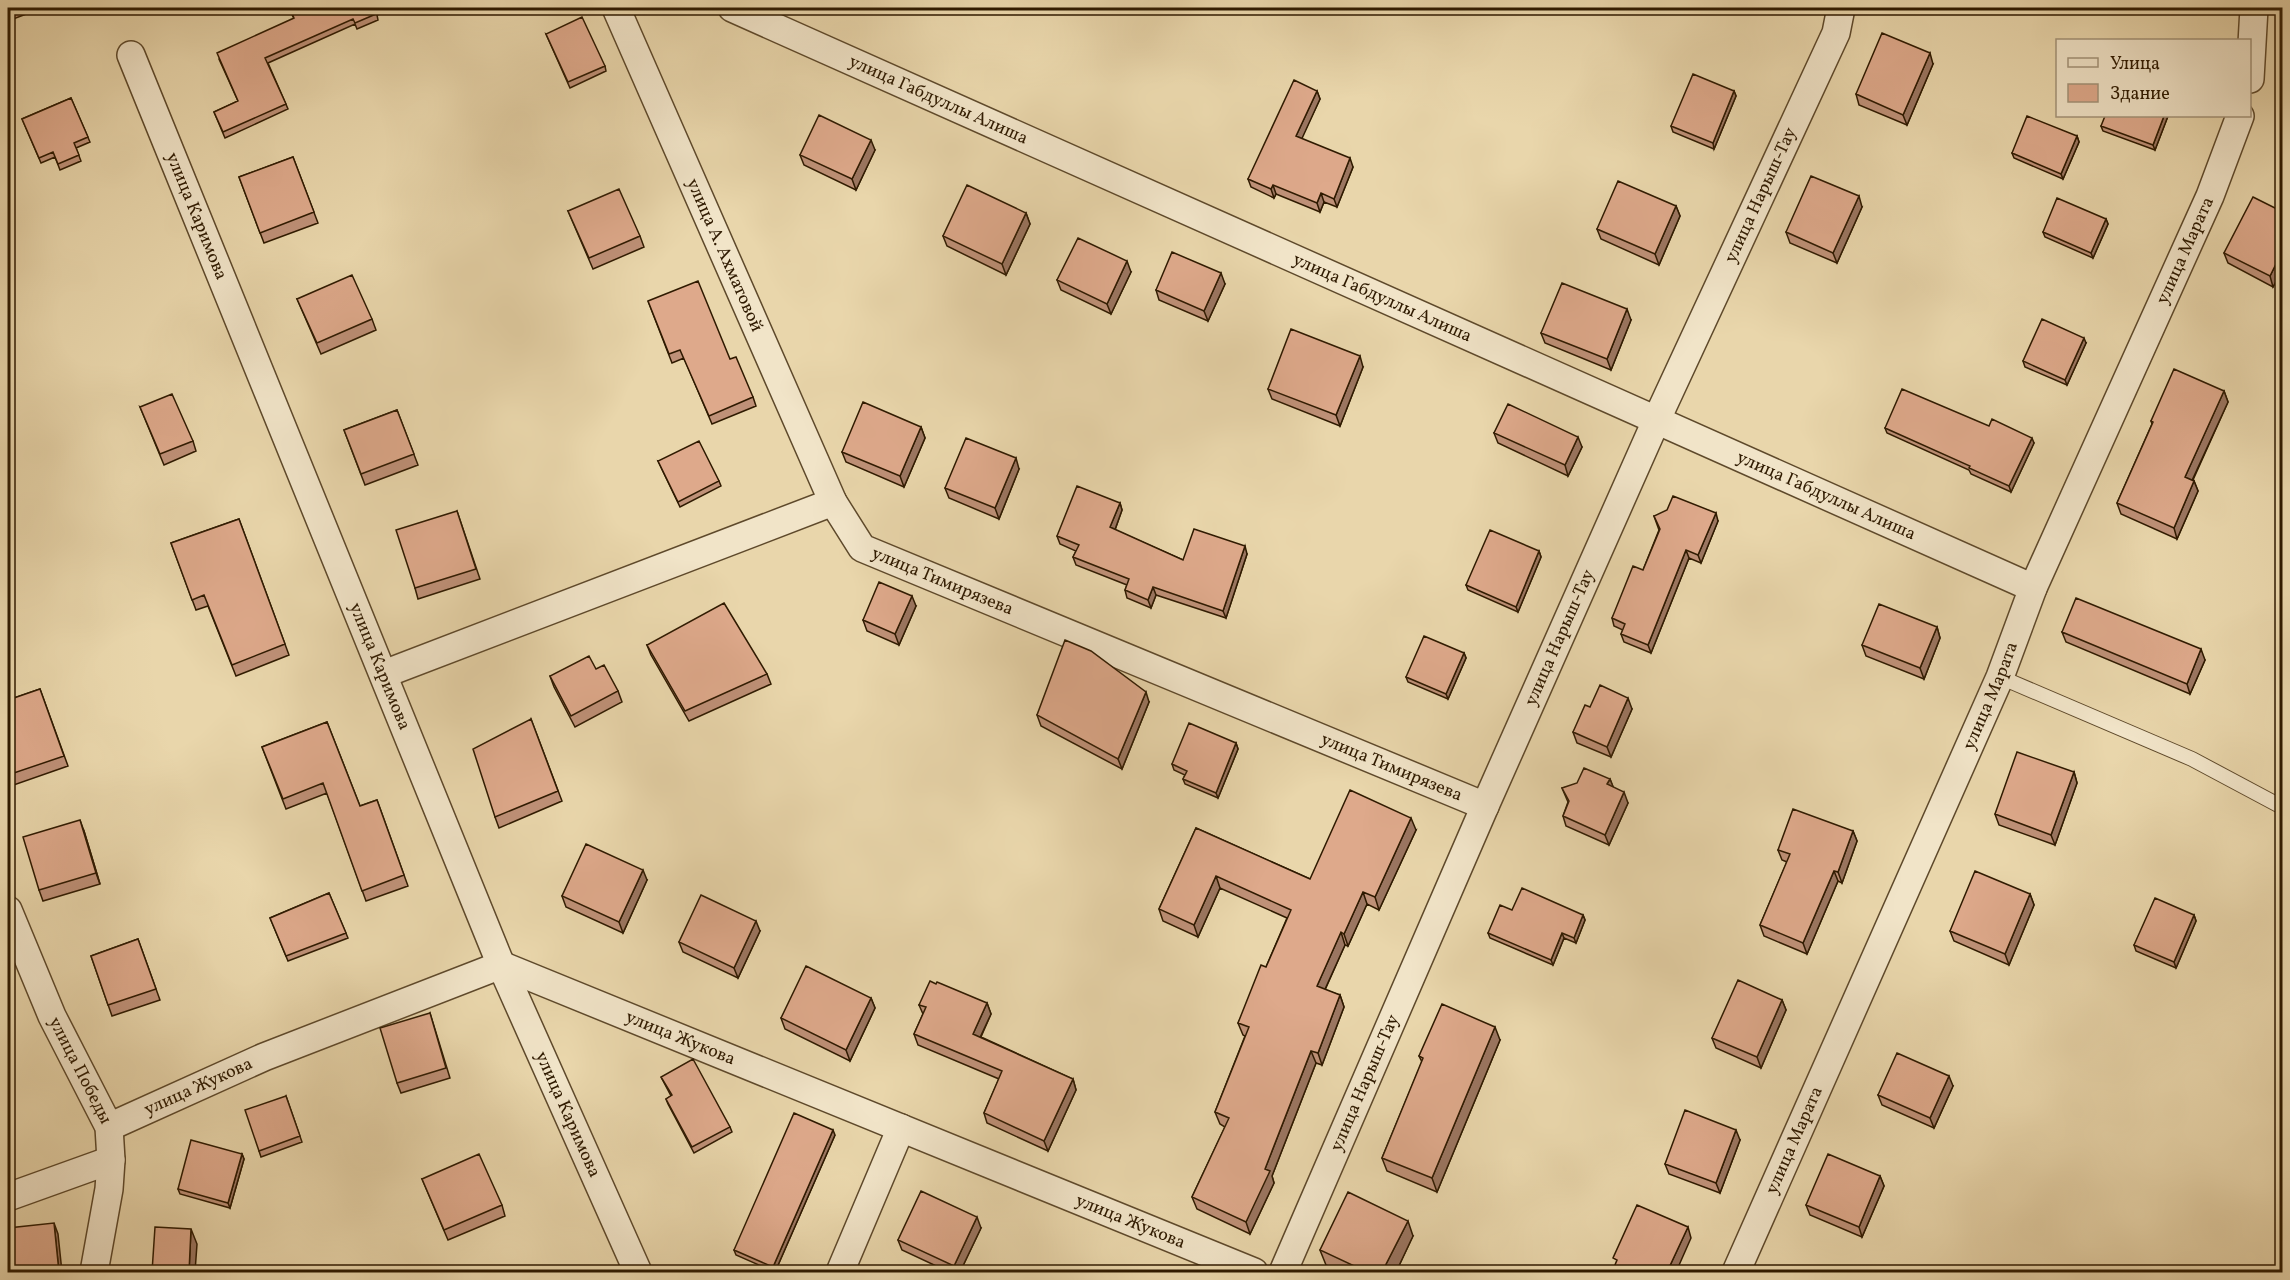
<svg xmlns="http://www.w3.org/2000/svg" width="2290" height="1280" font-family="Vollkorn,serif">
  <rect width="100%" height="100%" fill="#e9d6ab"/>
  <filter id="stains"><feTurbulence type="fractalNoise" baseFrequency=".00333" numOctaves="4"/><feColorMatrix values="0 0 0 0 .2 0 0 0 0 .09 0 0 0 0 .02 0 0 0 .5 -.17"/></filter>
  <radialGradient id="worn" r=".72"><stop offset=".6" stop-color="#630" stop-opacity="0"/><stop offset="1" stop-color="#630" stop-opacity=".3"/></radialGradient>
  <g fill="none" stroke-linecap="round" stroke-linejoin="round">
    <defs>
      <path id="lane" d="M2000,677L2192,759L2282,807"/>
      <g id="street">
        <path id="s1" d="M616,8L833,502L862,548L1485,806"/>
        <path id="s2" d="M732,8L2033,588"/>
        <path id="s3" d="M131,55L501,965L638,1272"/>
        <path d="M2250,79L2254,8"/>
        <path d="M384,674L833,502"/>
        <path id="s4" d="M8,910L52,1016L109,1127L111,1160L109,1189L94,1272"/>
        <path id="s5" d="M109,1127L264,1057L501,965L1254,1272"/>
        <path d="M8,1197L111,1160"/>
        <path d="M840,1272L901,1128"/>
        <path id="s6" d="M1283,1272L1485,806L1656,421L1836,33L1841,8"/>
        <path id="s7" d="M1736,1272L2000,677L2033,588L2210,196L2240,116"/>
      </g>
    </defs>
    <!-- lane casing -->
    <use href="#lane" stroke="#5e492b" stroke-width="16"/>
    <!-- street casing -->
    <use href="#street" stroke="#5e492b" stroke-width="30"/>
    <!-- lane -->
    <use href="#lane" stroke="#f1e4c8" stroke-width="14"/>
    <!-- street -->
    <use href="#street" stroke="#f1e4c8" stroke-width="27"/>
  </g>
  <!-- wall -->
  <path fill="#bf9178" stroke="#2f1a00" stroke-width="1.5" d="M8,8H27L29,13L8,21Z
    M289,8H395L377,15L378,20L357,29L355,24L268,63L288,109L225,138L214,112L238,101L219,59L294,19Z
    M546,34L605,66L606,71L570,88Z
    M1933,64L1907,125L1859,105L1856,94Z
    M1317,91L1320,99L1301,139L1353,167L1337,207L1324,202L1320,212L1276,194L1274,198L1251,187L1248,179Z
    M1734,91L1736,96L1714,149L1673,132L1671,126Z
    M71,98L90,142L76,148L81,161L60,170L55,157L41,163L22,119Z
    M2168,116L2155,150L2103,131L2101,126Z
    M2283,131V154L2278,143Z
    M2077,136L2079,142L2063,179L2014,158L2012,153Z
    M875,150L856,190L804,165L800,155Z
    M293,157L318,223L264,243L239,177Z
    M1676,206L1680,216L1659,265L1601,239L1597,229Z
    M1862,207L1837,263L1790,243L1786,232Z
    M568,211L640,236L644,247L593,269Z
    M2283,212V268L2273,287L2228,263L2224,253Z
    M1026,213L1030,224L1006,275L947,246L943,236Z
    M2106,219L2108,224L2093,258L2045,237L2043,232Z
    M1131,272L1111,314L1061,290L1057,280Z
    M1225,284L1208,321L1159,300L1156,290Z
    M297,299L372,319L376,330L321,354Z
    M648,301L753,397L756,406L712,424L684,358L672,363Z
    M1631,320L1611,370L1545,343L1541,333Z
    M2086,343L2067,385L2025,367L2023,361Z
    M1363,367L1340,426L1272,399L1268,389Z
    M2224,391L2228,402L2193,480L2194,481L2198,491L2177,539L2121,514L2117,503L2152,424L2151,421Z
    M140,407L193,441L196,451L164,465Z
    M397,410L418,465L365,485L344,430Z
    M1989,426L2034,443L2011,492L1971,474L1969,470L1887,433L1885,428Z
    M921,427L925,438L904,487L846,462L842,452Z
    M1494,433L1582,447L1568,476L1498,443Z
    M658,461L719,481L721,486L680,507Z
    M1019,469L999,519L949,498L945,488Z
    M8,503L14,519L8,522Z
    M1120,503L1122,510L1115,530L1183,560L1247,554L1226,618L1156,595L1151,608L1127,598L1125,590L1127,585L1076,565L1073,557L1076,551L1060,544L1057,536Z
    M457,511L480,579L418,599L415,588Z
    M1654,516L1718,521L1701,563L1689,558L1651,653L1624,642L1621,634L1623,630L1614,626L1612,618L1643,570L1659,530Z
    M239,519L289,655L236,676L208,606L196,610L171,543Z
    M1539,551L1541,557L1518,612L1468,590L1466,585Z
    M916,606L899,645L867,631L863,620Z
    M1937,627L1940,638L1924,679L1866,656L1862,645Z
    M2062,632L2205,660L2190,694L2066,642Z
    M647,645L767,674L771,684L689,721L651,655Z
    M1464,653L1466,658L1448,699L1408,682L1406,677Z
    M596,669L618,691L622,702L575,727L554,687L550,676Z
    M40,689L68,766L8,787V700Z
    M1149,702L1122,769L1041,726L1037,715Z
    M1590,707L1632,709L1611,757L1577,743L1573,732Z
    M531,719L562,801L499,828L495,817Z
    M327,722L360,806L377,800L408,886L366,901L327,793L286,809L262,747Z
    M1236,743L1238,749L1218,798L1185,784L1183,779L1185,775L1174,770L1172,764Z
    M2074,772L2077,783L2055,845L1999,825L1995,814Z
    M1610,779L1613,787L1628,803L1609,845L1566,826L1563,816L1568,802L1562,788Z
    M1196,828L1310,879L1416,830L1379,910L1367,904L1348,946L1345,945L1325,990L1340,995L1344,1007L1322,1065L1316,1063L1272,1176L1274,1183L1250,1234L1197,1209L1192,1197L1225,1127L1220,1124L1215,1112L1245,1036L1243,1035L1238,1023L1266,967L1287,918L1220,888L1198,937L1163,921L1159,909Z
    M84,831L100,884L43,901L39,890Z
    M1853,831L1857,841L1842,883L1838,881L1807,954L1764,936L1760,925L1787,862L1782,860L1778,850Z
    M647,880L623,933L566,907L562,896Z
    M329,893L348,938L288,961L270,918Z
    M2030,894L2034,905L2009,965L1954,941L1950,931Z
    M1512,910L1583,915L1585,920L1576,943L1564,938L1553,965L1490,938L1488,933Z
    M2194,915L2196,921L2176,968L2136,951L2134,945Z
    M760,931L738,978L683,952L679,942Z
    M138,939L160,1000L112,1016L91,956Z
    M871,998L875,1008L850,1061L785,1029L781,1018Z
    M1782,1000L1786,1010L1761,1068L1716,1048L1712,1038Z
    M987,1003L991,1014L981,1037L1073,1079L1076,1090L1048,1151L987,1123L984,1113L999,1079L918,1045L914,1034L923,1014L919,1005Z
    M430,1013L450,1078L401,1093L397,1083Z
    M1500,1040L1437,1192L1387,1171L1382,1158L1422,1062L1419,1056Z
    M661,1077L730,1127L732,1132L694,1153L668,1104L666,1099L671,1096Z
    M1953,1086L1934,1128L1882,1105L1878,1095Z
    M286,1096L302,1142L261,1157L259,1151Z
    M835,1135L775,1272L736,1255L734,1250Z
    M1740,1140L1720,1193L1669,1174L1665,1164Z
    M242,1154L244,1159L230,1208L180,1194L178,1189Z
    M1880,1176L1884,1186L1862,1237L1810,1215L1806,1205Z
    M422,1179L502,1205L505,1216L448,1240Z
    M981,1228L960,1272H949L902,1250L898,1240Z
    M1413,1236L1396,1272H1340L1326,1265L1320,1250Z"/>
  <!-- shaded-wall -->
  <path fill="#9b7661" stroke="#2f1a00" stroke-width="1.5" d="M1930,53L1933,64L1907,125L1903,115Z
    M1317,91L1320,99L1299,145L1296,136Z
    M1734,91L1736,96L1714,149L1713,143Z
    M2164,116H2168L2155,150L2153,145Z
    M2077,136L2079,142L2063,179L2061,174Z
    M871,140L875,150L856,190L852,179Z
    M1350,158L1353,167L1337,207L1334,199Z
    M1273,185L1276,194L1274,198L1271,189Z
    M1321,193L1324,202L1320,212L1317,203Z
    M1859,196L1862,207L1837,263L1833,253Z
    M1676,206L1680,216L1659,265L1655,254Z
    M1026,213L1030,224L1006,275L1002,264Z
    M2106,219L2108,224L2093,258L2091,253Z
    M2283,250V268L2273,287L2270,276Z
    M1127,261L1131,272L1111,314L1107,304Z
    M1221,273L1225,284L1208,321L1204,311Z
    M1627,309L1631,320L1611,370L1607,359Z
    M2084,338L2086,343L2067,385L2065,380Z
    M1360,356L1363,367L1340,426L1336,415Z
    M2224,391L2228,402L2189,487L2185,477Z
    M921,427L925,438L904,487L900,476Z
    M1578,437L1582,447L1568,476L1565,465Z
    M2032,438L2034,443L2011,492L2009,486Z
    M1016,458L1019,469L999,519L995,508Z
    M2194,481L2198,491L2177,539L2174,528Z
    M1120,503L1122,510L1113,535L1110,527Z
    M1716,513L1718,521L1701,563L1698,555Z
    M1245,546L1247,554L1226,618L1223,611Z
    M1686,550L1689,558L1651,653L1648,645Z
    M1539,551L1541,557L1518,612L1516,607Z
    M1153,587L1156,595L1151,608L1148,600Z
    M912,596L916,606L899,645L895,634Z
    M1937,627L1940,638L1924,679L1920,668Z
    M2201,649L2205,660L2190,694L2187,684Z
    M1464,653L1466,658L1448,699L1446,694Z
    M1146,692L1149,702L1122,769L1118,759Z
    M1628,698L1632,709L1611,757L1607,747Z
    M1236,743L1238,749L1218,798L1216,793Z
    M2074,772L2077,783L2055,845L2051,835Z
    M1610,779L1614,789L1607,784Z
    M1624,792L1628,803L1609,845L1605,835Z
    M1411,818L1416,830L1379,910L1375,897Z
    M80,820L84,831L100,884L96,873Z
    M1853,831L1857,841L1842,883L1838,872Z
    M643,870L647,880L623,933L619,922Z
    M1834,871L1838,881L1807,954L1803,943Z
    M1216,876L1220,888L1198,937L1194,925Z
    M1363,892L1367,904L1348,946L1344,934Z
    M2030,894L2034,905L2009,965L2005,954Z
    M1583,915L1585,920L1576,943L1574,938Z
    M2194,915L2196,921L2176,968L2174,962Z
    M756,921L760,931L738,978L734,968Z
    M1341,932L1345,945L1321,998L1317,986Z
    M1562,933L1564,938L1553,965L1551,960Z
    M1340,995L1344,1007L1322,1065L1318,1053Z
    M871,998L875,1008L850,1061L846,1050Z
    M1782,1000L1786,1010L1761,1068L1757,1057Z
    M987,1003L991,1014L977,1044L973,1034Z
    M1495,1027L1500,1040L1437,1192L1432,1178Z
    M1311,1051L1316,1063L1272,1176L1274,1183L1250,1234L1246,1222L1265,1169Z
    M1949,1076L1953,1086L1934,1128L1930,1118Z
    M1073,1079L1076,1090L1048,1151L1044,1141Z
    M833,1130L835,1135L775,1272L773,1267Z
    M1736,1130L1740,1140L1720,1193L1716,1183Z
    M242,1154L244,1159L230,1208L228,1203Z
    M1880,1176L1884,1186L1862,1237L1859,1227Z
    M977,1217L981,1228L960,1272H956L954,1266Z
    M1408,1221L1413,1236L1396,1272H1382Z
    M54,1223L58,1234L62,1272H59Z
    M1688,1227L1691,1238L1676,1272H1667Z
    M191,1229L197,1244L195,1272H189Z"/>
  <!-- building -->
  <path fill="#dea98b" stroke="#2f1a00" stroke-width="1.5" d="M8,8H26L8,15Z
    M290,8H381L375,10L376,14L355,23L353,19L265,58L286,104L223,132L214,112L238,101L217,53L294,18Z
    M582,17L605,66L568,82L546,34Z
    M1882,33L1930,53L1903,115L1856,94Z
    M1693,74L1734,91L1713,143L1671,126Z
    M1294,80L1317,91L1296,136L1350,158L1334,199L1321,193L1317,203L1273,185L1271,189L1248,179Z
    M71,98L88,137L74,143L79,155L58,164L53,152L39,158L22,119Z
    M819,115L871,140L852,179L800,155Z
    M2027,116L2077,136L2061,174L2012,153Z
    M2105,116H2164L2153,145L2101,126Z
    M2283,131V145L2278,143Z
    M293,157L314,212L260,233L239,177Z
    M1811,176L1859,196L1833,253L1786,232Z
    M1618,181L1676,206L1655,254L1597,229Z
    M967,185L1026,213L1002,264L943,236Z
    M619,189L640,236L589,258L568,211Z
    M2253,197L2283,212V250L2270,276L2224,253Z
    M2057,198L2106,219L2091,253L2043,232Z
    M1078,238L1127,261L1107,304L1057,280Z
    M1172,252L1221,273L1204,311L1156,290Z
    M352,275L372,319L317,343L297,299Z
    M698,281L730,359L736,357L753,397L709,416L680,350L669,354L648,301Z
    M1562,283L1627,309L1607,359L1541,333Z
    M2042,319L2084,338L2065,380L2023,361Z
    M1291,329L1360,356L1336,415L1268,389Z
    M2174,369L2224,391L2185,477L2194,481L2174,528L2117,503L2153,422L2151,421Z
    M1902,389L1989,426L1992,419L2032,438L2009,486L1969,468L1970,466L1885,428Z
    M172,394L193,441L160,454L140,407Z
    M863,402L921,427L900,476L842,452Z
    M1508,404L1578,437L1565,465L1494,433Z
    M397,410L414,454L361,474L344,430Z
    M966,438L1016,458L995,508L945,488Z
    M699,441L719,481L678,502L658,461Z
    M1077,486L1120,503L1110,527L1183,560L1194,529L1245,546L1223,611L1153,587L1148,600L1125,590L1129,579L1073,557L1079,545L1057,536Z
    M1673,496L1716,513L1698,555L1686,550L1648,645L1621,634L1625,624L1612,618L1633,566L1643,570L1660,529L1654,516L1667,510Z
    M8,503L12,514L8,516Z
    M457,511L476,569L415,588L396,530Z
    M239,519L285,644L232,665L204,595L192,600L171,543Z
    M1490,530L1539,551L1516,607L1466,585Z
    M879,582L912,596L895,634L863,620Z
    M2076,598L2201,649L2187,684L2062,632Z
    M724,603L767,674L685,711L647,645Z
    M1879,604L1937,627L1920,668L1862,645Z
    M1424,636L1464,653L1446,694L1406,677Z
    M1065,640L1091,651L1146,692L1118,759L1037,715Z
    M589,656L596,669L604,665L618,691L571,716L550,676Z
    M1600,685L1628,698L1607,747L1573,732L1585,705L1590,707Z
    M40,689L64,756L8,775V700Z
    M531,719L558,791L495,817L473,749Z
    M327,722L360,806L377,800L404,875L362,891L323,783L283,799L262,747Z
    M1189,723L1236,743L1216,793L1183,779L1187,771L1172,764Z
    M2017,752L2074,772L2051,835L1995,814Z
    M1584,768L1610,779L1607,784L1624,792L1605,835L1563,816L1569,801L1562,788L1577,783Z
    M1350,790L1411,818L1375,897L1363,892L1344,934L1341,932L1317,986L1340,995L1318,1053L1311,1051L1265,1169L1270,1171L1246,1222L1192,1197L1229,1118L1215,1112L1249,1027L1238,1023L1261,965L1266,967L1291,910L1216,876L1194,925L1159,909L1196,828L1310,879Z
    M1793,809L1853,831L1838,872L1834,871L1803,943L1760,925L1790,854L1778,850Z
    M80,820L96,873L39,890L23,837Z
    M586,844L643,870L619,922L562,896Z
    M1975,871L2030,894L2005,954L1950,931Z
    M1522,888L1583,915L1574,938L1562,933L1551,960L1488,933L1500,905L1512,910Z
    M329,893L346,933L286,956L270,918Z
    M701,895L756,921L734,968L679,942Z
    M2155,898L2194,915L2174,962L2134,945Z
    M138,939L156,989L108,1005L91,956Z
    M806,966L871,998L846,1050L781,1018Z
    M1738,980L1782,1000L1757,1057L1712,1038Z
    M930,981L936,984L937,982L987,1003L973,1034L1073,1079L1044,1141L984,1113L1002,1071L914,1034L926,1007L919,1005Z
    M1442,1004L1495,1027L1432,1178L1382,1158L1423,1058L1419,1056Z
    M430,1013L446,1068L397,1083L380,1028Z
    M1897,1053L1949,1076L1930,1118L1878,1095Z
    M693,1059L730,1127L692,1147L666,1099L672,1095L661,1077Z
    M286,1096L300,1136L259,1151L245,1110Z
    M1685,1110L1736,1130L1716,1183L1665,1164Z
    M794,1113L833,1130L773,1267L734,1250Z
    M191,1140L242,1154L228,1203L178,1189Z
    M479,1154L502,1205L444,1230L422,1179Z
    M1828,1154L1880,1176L1859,1227L1806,1205Z
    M921,1191L977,1217L954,1266L898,1240Z
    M1348,1192L1408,1221L1382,1272H1367L1320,1250Z
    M1637,1205L1688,1227L1667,1272H1612L1617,1260L1613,1258Z
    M54,1223L59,1272H8V1228Z
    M155,1227L191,1229L189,1272H152Z"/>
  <g text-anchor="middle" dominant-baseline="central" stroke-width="5" stroke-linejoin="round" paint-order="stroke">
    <!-- street labels -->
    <g font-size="18" fill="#2f1a00" stroke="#f1e4c8">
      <text stroke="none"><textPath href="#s2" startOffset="226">улица Габдуллы Алиша</textPath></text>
      <text stroke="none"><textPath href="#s6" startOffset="1178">улица Нарыш-Тау</textPath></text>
      <text stroke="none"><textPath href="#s3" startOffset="174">улица Каримова</textPath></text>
      <text stroke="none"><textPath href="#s7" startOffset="1116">улица Марата</textPath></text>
      <text stroke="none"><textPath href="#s1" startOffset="270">улица А. Ахматовой</textPath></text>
      <text stroke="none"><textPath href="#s2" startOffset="712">улица Габдуллы Алиша</textPath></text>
      <text stroke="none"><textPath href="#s2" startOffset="1198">улица Габдуллы Алиша</textPath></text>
      <text stroke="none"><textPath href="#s1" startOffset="681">улица Тимирязева</textPath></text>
      <text stroke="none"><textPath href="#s6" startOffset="692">улица Нарыш-Тау</textPath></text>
      <text stroke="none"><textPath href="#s3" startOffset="660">улица Каримова</textPath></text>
      <text stroke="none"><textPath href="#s7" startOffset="630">улица Марата</textPath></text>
      <text stroke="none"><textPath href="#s1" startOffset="1167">улица Тимирязева</textPath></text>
      <text stroke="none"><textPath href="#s5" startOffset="618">улица Жукова</textPath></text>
      <text stroke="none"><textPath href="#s4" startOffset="176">улица Победы</textPath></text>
      <text stroke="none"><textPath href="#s6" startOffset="206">улица Нарыш-Тау</textPath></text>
      <text stroke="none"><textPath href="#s5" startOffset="98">улица Жукова</textPath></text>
      <text stroke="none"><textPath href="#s3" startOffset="1146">улица Каримова</textPath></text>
      <text stroke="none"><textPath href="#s7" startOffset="144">улица Марата</textPath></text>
      <text stroke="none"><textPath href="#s5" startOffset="1104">улица Жукова</textPath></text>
    </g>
  </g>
  <!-- margin -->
  <rect width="2290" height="1280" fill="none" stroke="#e9d6ab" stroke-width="30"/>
  <rect x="9" y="9" width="2272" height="1262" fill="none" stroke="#2f1a00" stroke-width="3"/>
  <rect x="15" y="15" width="2260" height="1250" fill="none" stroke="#2f1a00" stroke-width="1.5"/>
  <!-- legend -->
  <rect x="2056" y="39" width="195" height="78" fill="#f1e4c8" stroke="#a39378" stroke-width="1.5"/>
  <rect x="2068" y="58" width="30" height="9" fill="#f1e4c8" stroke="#a39378" stroke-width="1.5"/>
  <text x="2110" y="69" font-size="18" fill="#2f1a00">Улица</text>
  <rect x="2068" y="84" width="30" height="18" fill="#dea98b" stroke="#a39378" stroke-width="1.5"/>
  <text x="2110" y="99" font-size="18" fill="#2f1a00">Здание</text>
  <rect width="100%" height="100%" filter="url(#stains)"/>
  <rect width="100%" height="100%" fill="url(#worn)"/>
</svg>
